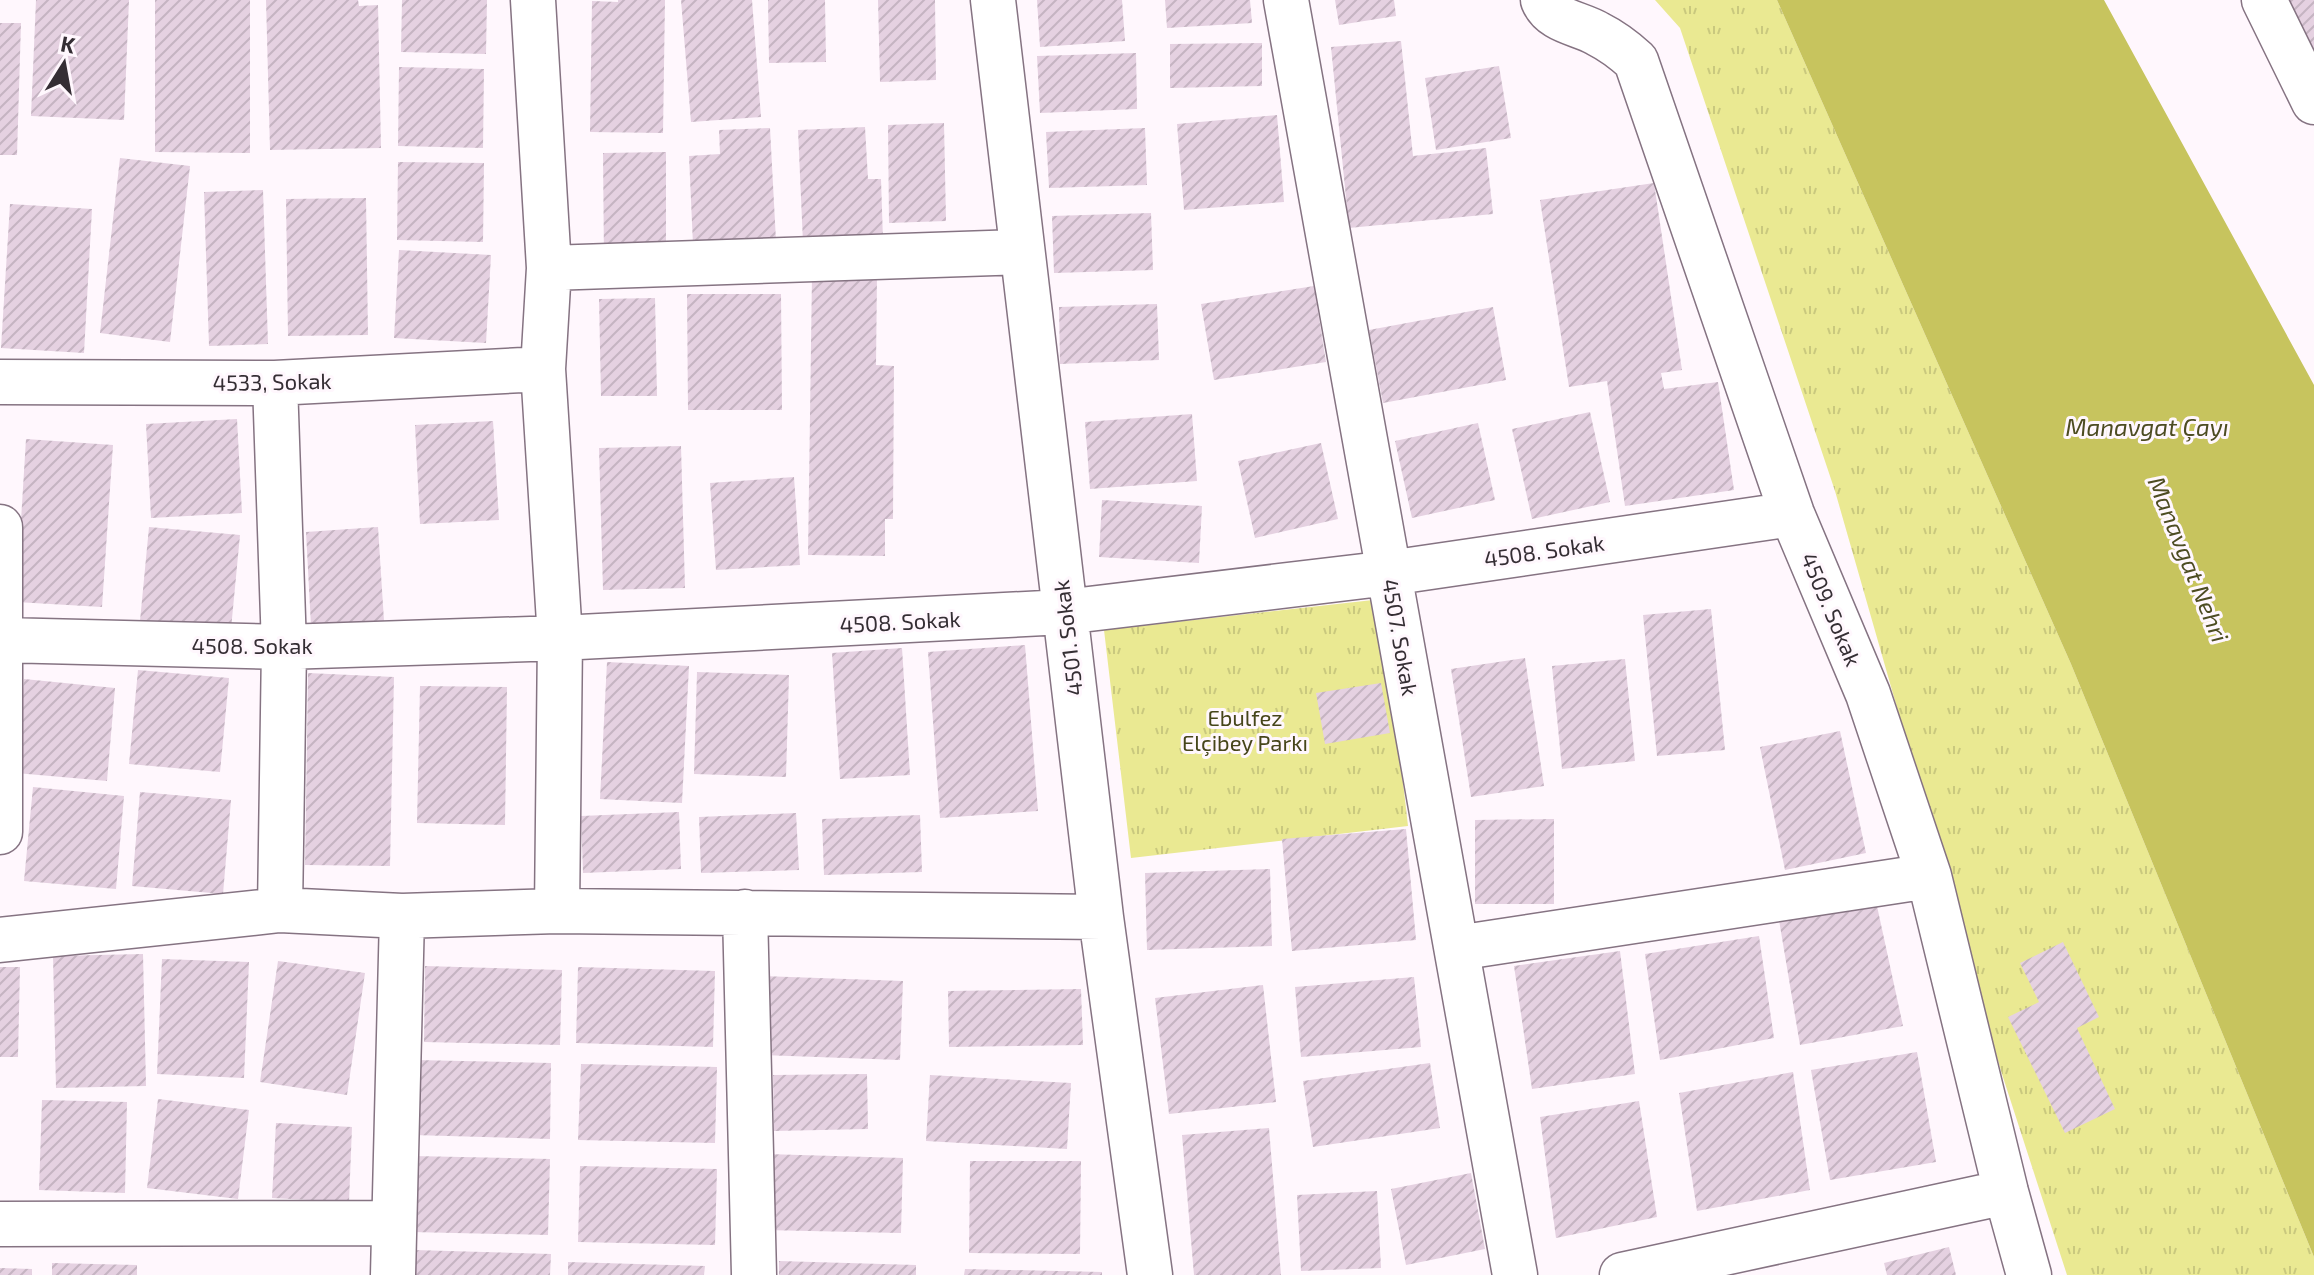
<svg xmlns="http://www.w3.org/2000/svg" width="2314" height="1275" font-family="'Exo 2',sans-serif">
  <defs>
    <pattern id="park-tufts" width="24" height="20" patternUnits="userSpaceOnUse" patternTransform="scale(2)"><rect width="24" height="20" fill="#eae992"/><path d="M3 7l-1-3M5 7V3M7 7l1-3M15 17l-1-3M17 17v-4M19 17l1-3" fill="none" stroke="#c9c87e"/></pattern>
    <pattern id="building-hatch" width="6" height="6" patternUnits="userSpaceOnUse" patternTransform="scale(2)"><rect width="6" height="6" fill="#e5d1e1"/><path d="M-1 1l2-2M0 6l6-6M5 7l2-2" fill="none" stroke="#c5b4c2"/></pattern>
  </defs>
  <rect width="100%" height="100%" fill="#fff7fd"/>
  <!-- park -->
  <path fill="url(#park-tufts)" d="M1655,0H1777L2071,664L2314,1257V1275H2067L2001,1071L1835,491L1680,28Z
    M1382,599L1408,826L1131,858L1104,630Z"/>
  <!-- water -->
  <path fill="#c7c45e" d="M1777,0H2104L2314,385V1257L2071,664Z"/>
  <!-- building -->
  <path fill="url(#building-hatch)" d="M36,0H129L124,120L31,116Z
    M155,0H250V153L155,152Z
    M266,0H358L359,6L378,5L381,148L270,150Z
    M402,0H487L486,54L401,52Z
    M618,0H665L663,133L590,132L592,1L618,2Z
    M681,0H752L761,117L691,122Z
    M768,0H825L826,62L769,63Z
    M878,0H935L936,80L880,82Z
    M1037,0H1122L1125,41L1040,47Z
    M1165,0H1250L1252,23L1167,28Z
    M1335,0H1394L1396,16L1339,25Z
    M2281,0H2314V73Z
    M0,23H21L17,155H0Z
    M1401,41L1413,156L1486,148L1493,214L1349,228L1331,47Z
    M1262,43V86L1170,88V44Z
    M1136,53L1137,109L1040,113L1037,56Z
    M1499,66L1511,138L1436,150L1425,78Z
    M399,67L484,69L483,148L398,146Z
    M1277,115L1284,202L1184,210L1177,124Z
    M944,123L946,221L889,223L888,125Z
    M865,127L868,179H881L883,240L803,243L798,130Z
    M770,128L776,241L693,245L689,156L720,154L719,130Z
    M1145,128L1147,185L1049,188L1046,132Z
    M666,152V260H604L603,153Z
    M120,158L190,166L170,342L100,333Z
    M398,162L484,163L483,242L397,240Z
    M1654,183L1682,370L1661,373L1664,389L1718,382L1734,490L1625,506L1607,381L1569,387L1540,200Z
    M263,190L268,344L209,346L204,192Z
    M366,198L368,335L288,336L286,199Z
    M10,204L92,209L84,353L1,348Z
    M1151,213L1153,270L1054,273L1052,216Z
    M399,250L491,255L486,343L394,338Z
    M812,275L877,276L876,365L894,366L893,519H885V556L808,555Z
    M1314,286L1326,362L1214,380L1201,304Z
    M687,294H781L782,410H688Z
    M655,298L657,396H601L599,299Z
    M1157,304L1159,360L1060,364L1059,307Z
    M1493,307L1506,380L1383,403L1369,330Z
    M1590,412L1610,502L1532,519L1512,429Z
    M1192,414L1197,481L1090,489L1085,422Z
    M237,419L242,513L151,518L146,424Z
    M493,421L499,520L420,524L415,425Z
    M1478,423L1495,500L1412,518L1395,441Z
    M26,439L113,445L102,607L16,602Z
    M1321,443L1338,519L1255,538L1238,461Z
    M681,446L685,588L603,590L599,448Z
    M794,477L800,565L716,570L710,483Z
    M1102,500L1202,506L1199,563L1099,557Z
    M149,527L240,535L231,629L140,621Z
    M378,527L384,621L311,626L306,532Z
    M1711,609L1725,750L1657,756L1643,615Z
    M1025,645L1038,811L940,818L928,652Z
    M902,648L910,775L840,779L832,653Z
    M1525,658L1544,786L1471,797L1451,669Z
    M1625,659L1635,761L1562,769L1552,666Z
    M607,662L689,666L682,803L600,799Z
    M138,670L229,678L220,772L129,764Z
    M697,672L789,675L786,777L694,774Z
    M308,673L394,677L390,866L305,865Z
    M24,679L115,688L107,781L16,773Z
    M1381,683L1390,733L1325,744L1316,693Z
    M420,686L507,687L505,825L417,823Z
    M1840,731L1866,853L1785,870L1760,747Z
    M33,787L124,796L116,889L24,881Z
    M140,792L231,800L223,894L132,886Z
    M679,812L681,869L583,873L581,816Z
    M796,813L799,870L701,873L699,817Z
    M920,815L922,872L824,875L822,819Z
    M1554,819V904H1475V820Z
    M1406,829L1416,940L1292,951L1282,839Z
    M1270,869L1272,946L1147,950L1145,873Z
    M1877,906L1903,1026L1800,1045L1779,920Z
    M1759,936L1774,1038L1660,1060L1645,954Z
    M2063,942L2099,1017L2077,1028L2115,1109L2065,1133L2008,1017L2039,1002L2020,963Z
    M1620,951L1635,1074L1532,1089L1514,966Z
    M143,954L146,1086L56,1088L53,956Z
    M162,959L249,962L244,1078L157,1074Z
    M278,961L365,973L347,1095L260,1082Z
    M425,966L562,970L560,1045L424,1042Z
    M0,967H20L18,1057H0Z
    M578,967L715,971L713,1047L576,1043Z
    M762,976L903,981L900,1060L759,1055Z
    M1414,977L1421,1047L1301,1057L1295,987Z
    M1263,985L1276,1102L1169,1114L1155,998Z
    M1081,989L1083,1045L949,1047L948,991Z
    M1917,1052L1936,1162L1830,1180L1811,1070Z
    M415,1060L551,1063L550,1139L413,1135Z
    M1430,1063L1440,1128L1313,1147L1303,1081Z
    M581,1064L717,1067L715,1143L578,1140Z
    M1793,1072L1810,1190L1697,1211L1679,1093Z
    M867,1074L868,1129L774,1131L773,1075Z
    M930,1075L1071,1083L1067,1149L926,1141Z
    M158,1099L249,1110L238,1199L147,1188Z
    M42,1100L127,1102L125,1193L39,1190Z
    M1639,1101L1657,1217L1556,1238L1540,1117Z
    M276,1123L352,1127L349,1202L272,1198Z
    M1269,1128L1281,1275H1194L1182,1135Z
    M766,1154L903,1158L901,1233L764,1230Z
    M413,1156L550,1159L548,1235L411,1232Z
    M970,1161H1081L1080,1254L969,1253Z
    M580,1166L717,1169L715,1245L578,1242Z
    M1471,1173L1485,1249L1406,1265L1391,1189Z
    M1377,1191L1381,1268L1301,1271L1297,1195Z
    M1949,1247L1956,1275H1887L1884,1263Z
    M414,1250L551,1254L550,1275H414Z
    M779,1261L916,1265V1275H779Z
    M568,1262L705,1266L704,1275H568Z
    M52,1263L137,1265V1275H52Z
    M0,1268L32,1269V1275H0Z
    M965,1269L1102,1272V1275H964Z"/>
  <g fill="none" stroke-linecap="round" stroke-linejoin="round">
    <defs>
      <path id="minor" d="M533,0L549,268L543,369L560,638L557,911
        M993,0L1101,917L1150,1275
        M1286,0L1515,1275
        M1543,0C1552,22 1580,23 1598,34C1612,41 1624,50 1636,61L1792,514L1868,694L1929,876L2006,1192L2029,1275
        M2264,0L2314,102
        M549,268L1022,252
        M0,382L275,383L543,369
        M275,383L284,647L280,910
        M0,527V832
        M2,640L284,647L560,638L1064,612L1389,573L1792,514
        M745,912L754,1275
        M0,940L280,910L402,916L557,911L1101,917
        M1457,948L1929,876
        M0,1224L394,1223
        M393,1275L402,916
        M1622,1275L2006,1192"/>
    </defs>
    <!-- minor casing -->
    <use href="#minor" stroke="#857382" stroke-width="47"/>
    <!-- minor -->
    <use href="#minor" stroke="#fff" stroke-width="44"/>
  </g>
  <g text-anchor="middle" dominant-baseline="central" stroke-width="6" stroke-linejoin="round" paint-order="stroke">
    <!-- street labels -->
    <g font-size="22" fill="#352e34" stroke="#fff7fd">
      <text transform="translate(272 381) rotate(-1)">4533, Sokak</text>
      <text transform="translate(1544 550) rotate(-8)">4508. Sokak</text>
      <text transform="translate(1832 609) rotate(67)">4509. Sokak</text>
      <text transform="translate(900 621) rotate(-3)">4508. Sokak</text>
      <text transform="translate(1401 637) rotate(80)">4507. Sokak</text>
      <text transform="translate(1067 638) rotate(-97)">4501. Sokak</text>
      <text x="252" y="645">4508. Sokak</text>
    </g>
    <!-- park labels -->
    <g font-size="22" fill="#46451a" stroke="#fff7fd">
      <text x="1245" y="717">Ebulfez<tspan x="1245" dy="25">Elçibey Parkı</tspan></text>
    </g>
    <!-- water labels -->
    <g font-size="24" font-style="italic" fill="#4d4c22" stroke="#fff7fd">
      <text x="2147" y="426">Manavgat Çayı</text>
      <text transform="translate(2189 559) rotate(68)">Manavgat Nehri</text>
    </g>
  </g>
  <!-- north arrow -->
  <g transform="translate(64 64) rotate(11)" stroke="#fff7fd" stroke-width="6" paint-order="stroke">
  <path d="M0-6L14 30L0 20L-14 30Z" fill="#352e34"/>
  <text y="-12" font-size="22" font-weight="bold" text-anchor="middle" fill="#352e34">K</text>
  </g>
</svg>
